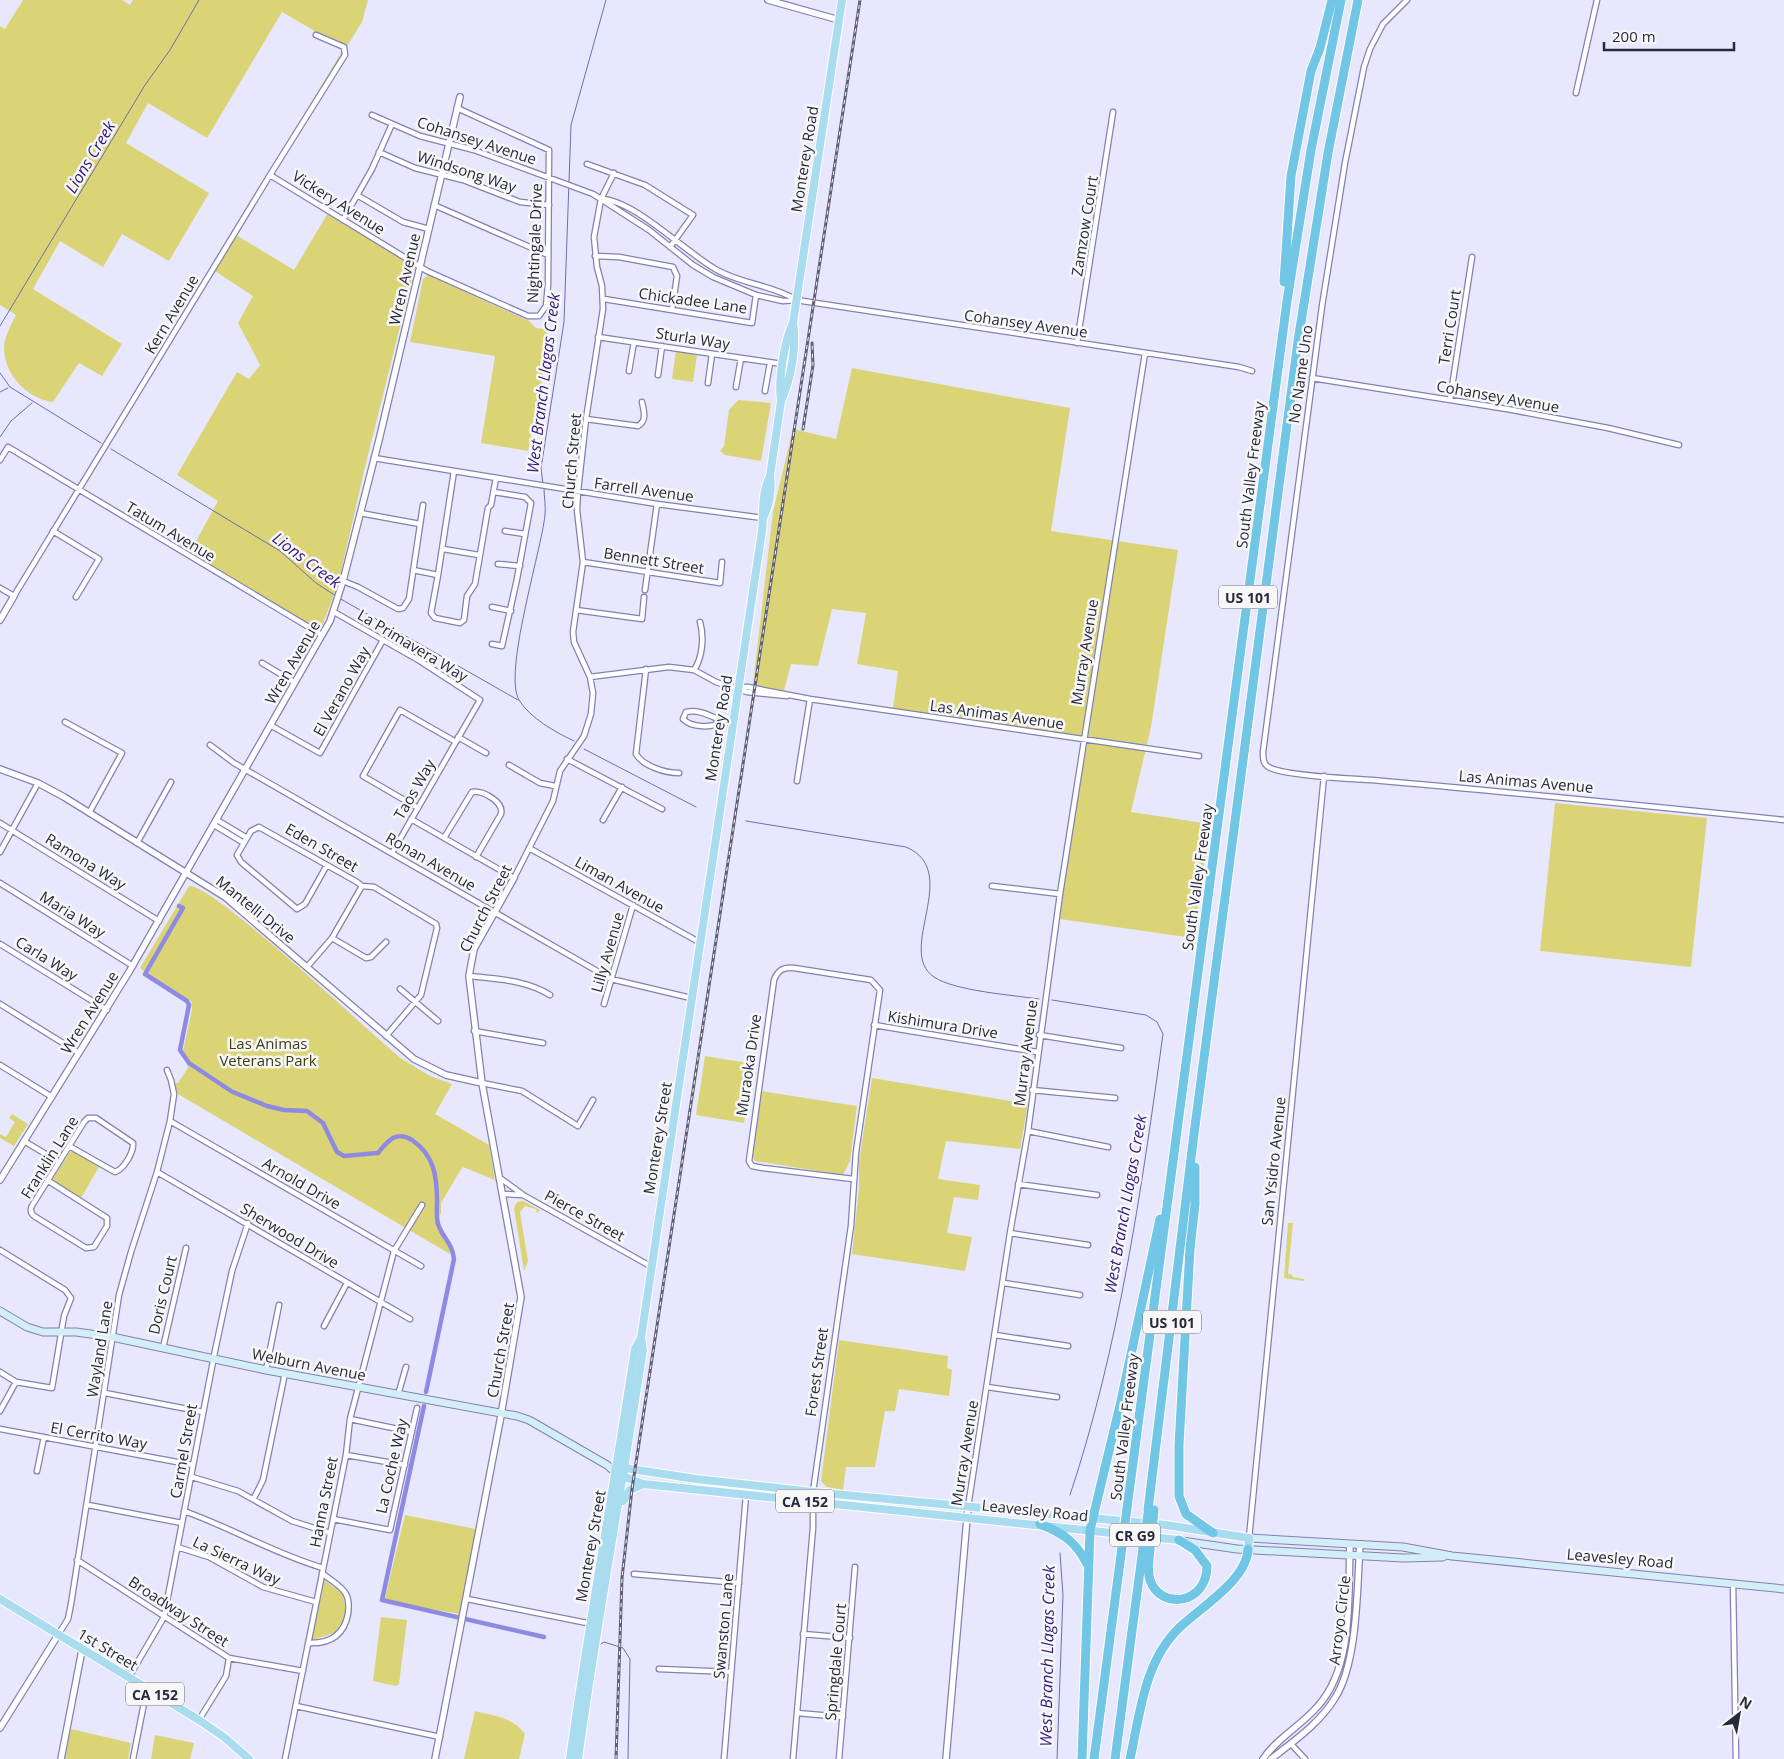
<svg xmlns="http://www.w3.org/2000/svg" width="1784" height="1759" font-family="'Open Sans',sans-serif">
  <rect width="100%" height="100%" fill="#e7e7fe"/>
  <!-- green -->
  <path fill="#dbd477" d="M23,0H122L130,5L133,0H368L362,22L268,174L344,48L282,12L207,138L148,103L126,143L209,193L169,261L122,234L103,267L60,241L33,289L122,344L102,376L79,363L53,402C28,399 4,375 4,348C4,338 11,324 16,315L0,305V26L5,29Z
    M328,213L412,260L414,271L365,467L339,581L322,626C303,629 212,566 190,552L218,501L177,475L237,372L249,379L260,365L238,323L253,296L215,271L236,235L294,270Z
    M428,275L529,321L536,328L542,329L549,324L545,364L528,451L481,443L495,356L410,342L423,279Z
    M676,351L697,355L693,382L672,379Z
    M852,368L1070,408L1051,531L1178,550L1151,727L1131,812L1210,824L1193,938L1060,919L1073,810L1085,742L893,708L898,671L857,664L866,613L832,609L818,666L791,664L782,698L752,693L773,512L793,429L836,439Z
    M738,400L771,403L761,461L725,455L720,451L724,446L729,410Z
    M1555,803L1707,818L1691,967L1540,951Z
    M189,886C213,883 371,1035 402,1059L430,1076L452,1084L435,1114L489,1145L495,1180L463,1167L460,1171L441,1203V1214L434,1219L450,1246V1254L178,1094L175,1083H178L188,1068L183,1051L192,1009L191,1001L140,968Z
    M705,1056L754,1064L744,1123L696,1115Z
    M872,1078L1028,1104L1020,1149L946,1141L938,1179L980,1185L978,1200L954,1197L947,1233L972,1237L965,1271L852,1254L859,1188V1161Z
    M760,1091L857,1106L850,1161L843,1175L755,1161L751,1155Z
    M12,1114L28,1124L14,1146L0,1138V1134L6,1137L15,1122L9,1118Z
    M70,1152H75L99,1167L81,1198L56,1183L53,1178Z
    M523,1201L540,1210L537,1213L536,1209L525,1206L520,1212L528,1261L524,1271L514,1208L517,1202Z
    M1288,1223H1293L1288,1274L1293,1275L1292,1277L1304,1279V1281L1284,1278Z
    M839,1340L948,1356L947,1368L952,1370L949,1396L899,1389L895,1411H885L875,1467H846L843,1490L827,1487L821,1481Z
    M405,1515L476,1529L461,1614L384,1602Z
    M323,1579L343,1594L346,1614L340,1631L313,1640L310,1639Z
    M381,1617L407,1620L399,1684L396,1686L373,1681Z
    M475,1711C494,1716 513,1717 525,1734L519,1759H464Z
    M71,1729L131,1743L128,1759H65Z
    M155,1735L194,1743L190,1759H151Z"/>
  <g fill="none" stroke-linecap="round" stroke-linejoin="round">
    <!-- stream -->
    <path stroke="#706db1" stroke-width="1" d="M0,326L145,85L170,50L199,0
      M0,373L10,387L101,443
      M0,392L8,388
      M0,437L11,421L32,403
      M111,449L280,551L316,583L336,596
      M543,484L541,468L564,322L571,125L606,0
      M544,488C544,497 546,507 545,515C541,552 503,673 519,700C530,718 555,732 574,741
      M339,598L518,700
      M584,749L696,807
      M746,821L906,847C963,871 895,951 934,977C955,991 1012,995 1039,999
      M1052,1000L1146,1015L1157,1022L1163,1034C1142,1187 1119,1348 1070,1495
      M601,1644L604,1642L623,1648L630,1659L628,1759
      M1057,1759L1063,1595L1060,1553"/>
    <!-- canal -->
    <path stroke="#8e8ae2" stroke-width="4.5" d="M179,906L183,908L145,974L187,1001L189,1005L180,1050L189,1063L231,1091
      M233,1092L267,1106L284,1110L307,1111L323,1123L337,1152L344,1156L378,1153C388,1141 396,1130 412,1140C434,1155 437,1176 437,1201C437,1209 436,1216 438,1224C443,1239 452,1242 454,1259L426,1392
      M424,1406L382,1600L544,1637"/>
    <defs>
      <path id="minor" d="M1407,0L1383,24L1370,49L1364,67L1345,163L1322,306L1263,752C1263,757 1263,763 1267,766C1279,776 1354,779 1372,780C1510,792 1647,806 1784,820
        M1576,93L1597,0
        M372,115L420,136L474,150L593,194L649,230L693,265L713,277L756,295L783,301L796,300L1239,367L1252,371
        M379,152L415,168L463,180L520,202L549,205
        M587,164L645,185L693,215L670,247
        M270,175L427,271L528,316H539L546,306L548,285L549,150L457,108
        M357,195L403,222L429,229
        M601,199C635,200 686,253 717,270C742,284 771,285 795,299
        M434,205L548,255
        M343,220L372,169L392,124
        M595,256L619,257L673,267L677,276L672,310
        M604,299L752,323L756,295
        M598,337L782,364
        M1077,343L1113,112
        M629,371L634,342
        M658,375L662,346
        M1312,378L1507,409L1608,428L1679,445
        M708,383L712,354
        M736,387L741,358
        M765,391L770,363
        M1450,400L1472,257
        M586,419L638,426C647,421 644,411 642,402
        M374,458L657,504L763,518
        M0,460L8,447L322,635
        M360,513L420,524
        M53,531L99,559L76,597
        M505,531L525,534
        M443,549L479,555
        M583,562L720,583L722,562
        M498,564L520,566
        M413,570L438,575L454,471
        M438,575L431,613L435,618L460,623L464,620L467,596L475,584L488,508L491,505L496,478
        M343,581L358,587L398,609L403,608L409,599L423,505
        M0,588L14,596L270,175L345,55L344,47L316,35
        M645,590L657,504
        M492,607L511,611
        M576,610L642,619L644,597
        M334,612L420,661L480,700L392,853
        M492,644L502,646L517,579L531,503L525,497L494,492
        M262,663L294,682
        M646,669L636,754C643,766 665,773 679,773
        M694,670C703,657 704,636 700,622
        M590,677L669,667L694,670L716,682L747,692L787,696
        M738,687H748L810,699L1199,756
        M65,722L122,753L89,813
        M721,722C711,728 692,728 683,719L686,712C702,708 717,721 732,724
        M270,725L320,753L383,640
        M458,737L486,753
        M210,745L234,763L611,979L691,998
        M567,759L662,809
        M509,765L540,783L555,786
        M797,781L810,699
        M418,808L363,776L400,710L456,742
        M411,819L514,878L553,801L560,771L584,736L591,714L593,693L590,677L574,642L573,632L583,562L577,510L578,491L586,419L603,309L602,286L597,267L594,237L601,199L614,173
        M217,820L247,838
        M603,820L622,787
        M0,823L159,921
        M214,825L244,843
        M444,838L472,792C483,790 504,802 501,814L476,857
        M137,843L171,782
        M529,848L699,942
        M0,852L38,783
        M327,865L305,904L297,909L241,862L237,855L251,831L259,827L357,882L362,886L374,887L436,924L437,928L421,995L386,1036
        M0,883L133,966
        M992,886L1060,894
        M332,938L366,958L371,957L386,942
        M0,944L107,1010
        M307,967L332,938L362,886
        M469,976C497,979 526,980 550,995
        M400,989L438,1021
        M0,1004L79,1053
        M604,1004L633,905
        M874,1025L1037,1052
        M474,1031L543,1043
        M1039,1035L1121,1048
        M0,1065L52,1097
        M482,1083L522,1091L578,1126L593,1100
        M1032,1090L1115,1098
        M170,1121L421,1266
        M1028,1131L1108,1147
        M24,1141L59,1162
        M157,1172L410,1319
        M500,1178L522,1194
        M47,1180L107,1218V1226L94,1247L86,1248L34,1216C30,1213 30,1208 33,1204L84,1122L88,1118H96L133,1143C134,1152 124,1169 115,1172L69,1146
        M1018,1184L1097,1195
        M503,1194L523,1195L652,1267
        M1010,1233L1088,1245
        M0,1250L65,1290L71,1298L64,1316L52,1388L16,1382L0,1372
        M1004,1283L1080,1295
        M324,1326L347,1283
        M995,1335L1068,1346
        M163,1348L186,1248
        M266,1370L279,1305
        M987,1387L1057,1397
        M105,1393L203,1412
        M398,1395L406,1367
        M0,1411L16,1382
        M350,1419L412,1432
        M0,1429L193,1465
        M346,1455L405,1465
        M37,1471L44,1437
        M192,1477L238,1491L292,1521L330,1533
        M254,1498L263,1480L285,1373
        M88,1505L182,1523
        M968,1507L1010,1233L1028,1131L1060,894L1145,353
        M184,1511C232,1528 275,1554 323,1568
        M333,1519L390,1530L417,1408
        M1249,1538L1324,776
        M177,1547L209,1557L263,1587L316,1602
        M77,1560L229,1658L303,1671
        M634,1574L739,1583
        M1733,1583L1736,1759
        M467,1599L597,1625
        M803,1634L850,1638
        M58,1635L68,1619L71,1604L119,1295L131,1252L157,1172L170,1121L174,1094L171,1080L167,1070
        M308,1643C330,1644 344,1635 348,1614C349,1607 349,1600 346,1594C341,1585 330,1580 322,1573
        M659,1669L731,1672
        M129,1677L164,1617L215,1351L232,1271L248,1223
        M296,1706L440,1737
        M797,1713L843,1717
        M199,1720L226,1676L229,1658
        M1291,1744L1305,1759
        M133,1759L147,1688
        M285,1759L346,1455L350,1419L394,1251L422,1205
        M724,1759L746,1495L747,1491H759L765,1487
        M793,1759L813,1528V1492L851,1226L856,1152L880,990L871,980L794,968C783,967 778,970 774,980L749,1161L752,1166L763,1168L853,1179
        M839,1759L855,1567"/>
      <path id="tertiary" d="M768,0L839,20
        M0,620L14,596
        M0,769L38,783L64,797L225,897L414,1059L446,1075L482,1083
        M0,1180L129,972L330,621L343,581L379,440L460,97
        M0,1728L58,1635
        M61,1759L82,1650
        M435,1759L500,1421L521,1297L482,1083L469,976L474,949L514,878
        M946,1759L968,1507
        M1263,1759C1277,1738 1302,1725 1318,1706C1354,1666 1348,1595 1350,1544
        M1271,1759C1294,1741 1320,1723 1335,1698C1358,1662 1357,1587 1360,1544"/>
      <path id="secondary" d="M0,1311L27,1327L43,1332H76L112,1337L266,1370L517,1416L529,1420L607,1465L617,1474
        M1249,1538L1403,1547L1452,1556L1784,1589
        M1182,1541L1237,1549L1403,1558L1443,1557"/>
      <path id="primary" d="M781,400C778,380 784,342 793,323L842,0
        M763,518C770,504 772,491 770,476
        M618,1467L696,1479L813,1492L1166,1525L1249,1538L1248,1549
        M617,1474L643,1484L1179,1540
        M623,1501L630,1490L643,1484
        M0,1599L199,1720L224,1737L249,1759
        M570,1759C589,1622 614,1486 635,1349L641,1338L646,1305L762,531C764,512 761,494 770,476L781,401C791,379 797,346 793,323
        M578,1759C597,1622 622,1486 643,1350L641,1338"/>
      <path id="motorway" d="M1284,282L1291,176L1311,71L1320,48L1332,0
        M1195,1167V1204L1190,1249L1179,1445V1496L1186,1514L1213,1533
        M1127,1508L1287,301L1311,150L1341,0
        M1148,1510L1194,1134L1298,341L1328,153L1358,0
        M1040,1524C1063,1533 1076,1542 1087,1564
        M1150,1549C1149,1559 1147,1571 1150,1580C1161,1611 1207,1604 1207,1566L1195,1550L1179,1540
        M1082,1759L1090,1530L1121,1401L1160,1219
        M1094,1759L1122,1547
        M1115,1759L1143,1548
        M1130,1759C1140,1714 1144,1662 1179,1628C1201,1607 1247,1580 1248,1549"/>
    </defs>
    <!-- minor casing -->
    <use href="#minor" stroke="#8281b5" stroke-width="7"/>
    <!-- tertiary casing -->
    <use href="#tertiary" stroke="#8281b5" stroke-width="8"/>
    <!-- secondary casing -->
    <use href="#secondary" stroke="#8281b5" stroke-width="9"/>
    <!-- primary casing -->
    <use href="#primary" stroke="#fff" stroke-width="10"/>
    <!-- motorway casing -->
    <use href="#motorway" stroke="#fff" stroke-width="11"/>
    <!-- minor -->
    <use href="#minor" stroke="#fff" stroke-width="4.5"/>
    <!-- tertiary -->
    <use href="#tertiary" stroke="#fff" stroke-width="5.5"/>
    <!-- secondary -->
    <use href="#secondary" stroke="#d4eef7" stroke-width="7"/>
    <!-- primary -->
    <use href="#primary" stroke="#aadcef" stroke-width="8"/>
    <!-- motorway -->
    <use href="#motorway" stroke="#71c5e5" stroke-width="9"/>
    <defs>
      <path id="rail" d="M803,429L813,365L812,343
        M616,1759L622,1578L632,1489L860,0"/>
    </defs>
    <!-- rail casing -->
    <use href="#rail" stroke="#5f5f75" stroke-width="3"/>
    <!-- rail -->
    <use href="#rail" stroke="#f7f7f7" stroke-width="1" stroke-dasharray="4" stroke-linecap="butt"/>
    <defs>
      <path id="motorway-bridge" d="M1122,1547L1127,1508
        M1143,1548L1148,1514
        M1150,1549L1154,1510"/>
    </defs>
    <!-- motorway-bridge casing -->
    <use href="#motorway-bridge" stroke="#fff" stroke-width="11" stroke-linecap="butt"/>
    <!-- motorway-bridge -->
    <use href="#motorway-bridge" stroke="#71c5e5" stroke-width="9"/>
  </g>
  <g text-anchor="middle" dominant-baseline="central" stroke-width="5" stroke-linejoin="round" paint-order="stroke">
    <!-- shield labels -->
    <g fill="#f7f7f7" stroke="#676776" stroke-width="1">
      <rect x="1219" y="585.5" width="58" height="23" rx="4"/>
      <rect x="1143" y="1310.5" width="58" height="23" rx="4"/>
      <rect x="776" y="1489.5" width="58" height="23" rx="4"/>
      <rect x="1110" y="1523.5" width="50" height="23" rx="4"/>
      <rect x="126" y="1682.5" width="58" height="23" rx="4"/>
    </g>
    <g font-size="14" font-weight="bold" fill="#29293e">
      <text x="1248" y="597">US 101</text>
      <text x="1172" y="1322">US 101</text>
      <text x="805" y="1501">CA 152</text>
      <text x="1135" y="1535">CR G9</text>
      <text x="155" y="1694">CA 152</text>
    </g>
    <!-- street labels -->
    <g font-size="15" fill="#29293e" stroke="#f7f7f7">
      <text transform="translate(477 140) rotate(18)">Cohansey Avenue</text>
      <text transform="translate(804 159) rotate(-81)">Monterey Road</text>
      <text transform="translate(467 171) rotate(18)">Windsong Way</text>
      <text transform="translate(339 202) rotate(32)">Vickery Avenue</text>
      <text transform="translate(1084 226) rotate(-81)">Zamzow Court</text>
      <text transform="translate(534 243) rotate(-88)">Nightingale Drive</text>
      <text transform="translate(404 279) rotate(-77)">Wren Avenue</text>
      <text transform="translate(693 300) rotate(8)">Chickadee Lane</text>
      <text transform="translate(171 314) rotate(-59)">Kern Avenue</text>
      <text transform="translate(1026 323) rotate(8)">Cohansey Avenue</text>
      <text transform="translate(1449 327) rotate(-81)">Terri Court</text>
      <text transform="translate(693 338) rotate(9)">Sturla Way</text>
      <text transform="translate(1300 374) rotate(-82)">No Name Uno</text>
      <text transform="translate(1498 396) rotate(10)">Cohansey Avenue</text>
      <text transform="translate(571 461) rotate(-85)">Church Street</text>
      <text transform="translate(1250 475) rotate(-83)">South Valley Freeway</text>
      <text transform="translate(644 489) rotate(8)">Farrell Avenue</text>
      <text transform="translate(171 531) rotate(31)">Tatum Avenue</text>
      <text transform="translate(654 560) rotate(9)">Bennett Street</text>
      <text transform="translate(413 645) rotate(31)">La Primavera Way</text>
      <text transform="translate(1084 652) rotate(-81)">Murray Avenue</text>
      <text transform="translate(292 662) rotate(-60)">Wren Avenue</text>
      <text transform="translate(341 691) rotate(-61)">El Verano Way</text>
      <text transform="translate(997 714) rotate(8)">Las Animas Avenue</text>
      <text transform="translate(718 728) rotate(-81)">Monterey Road</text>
      <text transform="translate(1526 781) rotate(5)">Las Animas Avenue</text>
      <text transform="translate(414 789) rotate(-60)">Taos Way</text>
      <text transform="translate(322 847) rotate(30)">Eden Street</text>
      <text transform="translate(86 861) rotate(32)">Ramona Way</text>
      <text transform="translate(431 861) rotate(30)">Ronan Avenue</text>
      <text transform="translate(1197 877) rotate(-82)">South Valley Freeway</text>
      <text transform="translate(620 884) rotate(29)">Liman Avenue</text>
      <text transform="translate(485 908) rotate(-63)">Church Street</text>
      <text transform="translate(256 909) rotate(39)">Mantelli Drive</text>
      <text transform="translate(73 914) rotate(32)">Maria Way</text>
      <text transform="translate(607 952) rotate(-74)">Lilly Avenue</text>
      <text transform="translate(47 958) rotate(32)">Carla Way</text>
      <text transform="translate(89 1012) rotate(-58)">Wren Avenue</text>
      <text transform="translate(943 1024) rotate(9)">Kishimura Drive</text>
      <text transform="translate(1025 1053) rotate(-83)">Murray Avenue</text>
      <text transform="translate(748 1065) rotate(-82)">Muraoka Drive</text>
      <text transform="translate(657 1138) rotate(-81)">Monterey Street</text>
      <text transform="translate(49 1157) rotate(-58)">Franklin Lane</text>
      <text transform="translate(1273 1161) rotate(-84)">San Ysidro Avenue</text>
      <text transform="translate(302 1183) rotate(30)">Arnold Drive</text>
      <text transform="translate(585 1215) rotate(29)">Pierce Street</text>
      <text transform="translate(290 1235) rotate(31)">Sherwood Drive</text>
      <text transform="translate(162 1295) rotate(-77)">Doris Court</text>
      <text transform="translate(99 1349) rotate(-81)">Wayland Lane</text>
      <text transform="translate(500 1350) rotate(-80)">Church Street</text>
      <text transform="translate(309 1364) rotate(11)">Welburn Avenue</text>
      <text transform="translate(816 1372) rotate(-82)">Forest Street</text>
      <text transform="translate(1124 1427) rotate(-83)">South Valley Freeway</text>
      <text transform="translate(99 1435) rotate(10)">El Cerrito Way</text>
      <text transform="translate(183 1451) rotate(-80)">Carmel Street</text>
      <text transform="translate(964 1453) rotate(-81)">Murray Avenue</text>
      <text transform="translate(391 1466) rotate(-77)">La Coche Way</text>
      <text transform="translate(323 1502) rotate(-79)">Hanna Street</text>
      <text transform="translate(1035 1510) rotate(6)">Leavesley Road</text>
      <text transform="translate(590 1546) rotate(-80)">Monterey Street</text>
      <text transform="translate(1620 1558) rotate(5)">Leavesley Road</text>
      <text transform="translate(237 1560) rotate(25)">La Sierra Way</text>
      <text transform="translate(179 1611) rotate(33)">Broadway Street</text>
      <text transform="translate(1339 1620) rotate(-83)">Arroyo Circle</text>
      <text transform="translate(723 1626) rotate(-85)">Swanston Lane</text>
      <text transform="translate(108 1649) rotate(31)">1st Street</text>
      <text transform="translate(835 1662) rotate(-85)">Springdale Court</text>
    </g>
    <!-- park labels -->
    <g font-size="15" fill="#413e11" stroke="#f7f7f7">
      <text x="268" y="1043">Las Animas<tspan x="268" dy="17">Veterans Park</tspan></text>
    </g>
    <!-- water labels -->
    <g font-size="16" font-style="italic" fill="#32197f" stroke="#f7f7f7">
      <text transform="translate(90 157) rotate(-59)">Lions Creek</text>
      <text transform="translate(543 383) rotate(-83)">West Branch Llagas Creek</text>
      <text transform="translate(307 560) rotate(37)">Lions Creek</text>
      <text transform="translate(1125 1204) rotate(-80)">West Branch Llagas Creek</text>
      <text transform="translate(1047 1656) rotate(-89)">West Branch Llagas Creek</text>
    </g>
  </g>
  <!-- north arrow -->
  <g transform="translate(1739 1714) rotate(31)" stroke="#f7f7f7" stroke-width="4" paint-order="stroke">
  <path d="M0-4L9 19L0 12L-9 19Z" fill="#29293e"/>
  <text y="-8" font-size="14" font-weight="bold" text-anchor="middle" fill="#29293e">N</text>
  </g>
  <!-- scale -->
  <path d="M1604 42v8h130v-8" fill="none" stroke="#29293e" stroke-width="2.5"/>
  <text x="1612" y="42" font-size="15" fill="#29293e" stroke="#f7f7f7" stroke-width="4" paint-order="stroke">200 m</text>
</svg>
